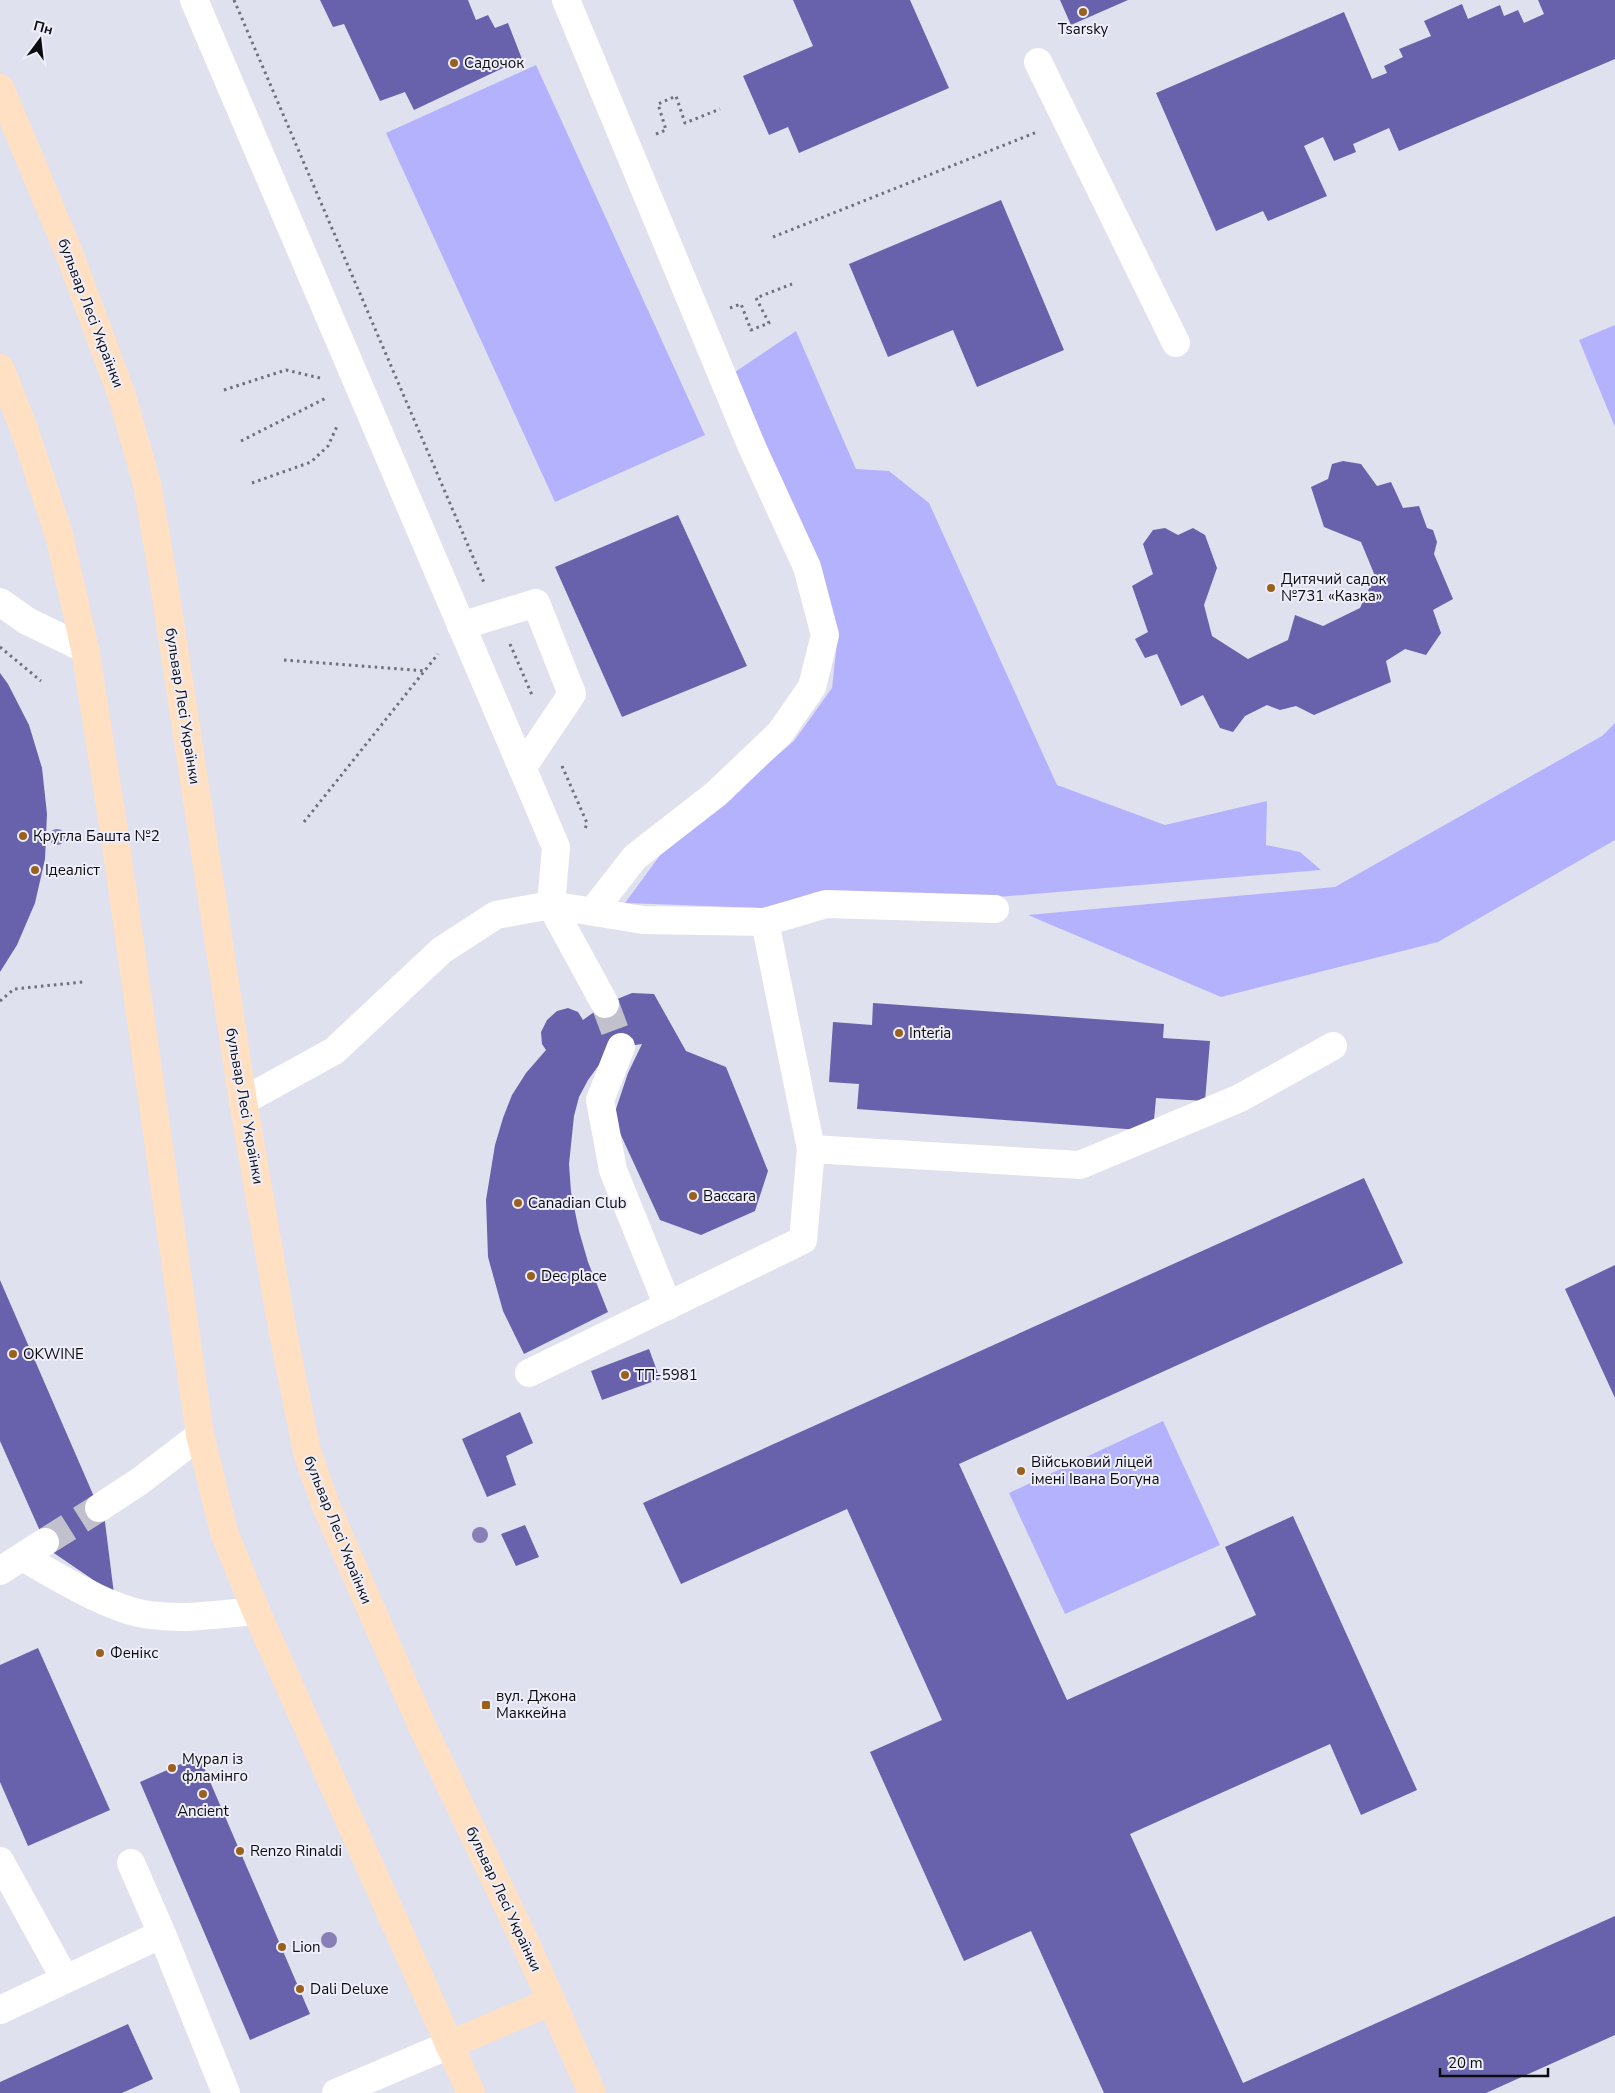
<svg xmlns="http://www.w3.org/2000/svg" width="1615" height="2093" font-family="'Nunito Sans',sans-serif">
  <rect width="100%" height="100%" fill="#e0e1ee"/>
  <!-- green -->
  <path fill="#b5b2fd" d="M536,65L705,435L555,502L386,133Z
    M1615,325V427L1579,340Z
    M796,331L856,469L889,471L929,503L1057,785L1165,825L1267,801L1266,845L1300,852L1321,870L998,897L817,894L762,908L625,903L661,854L794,741L832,688L838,633L735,372Z
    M1615,723V840L1438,942L1221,997L1028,915L1335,887L1602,736Z
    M1163,1421L1220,1545L1065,1614L1009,1493Z"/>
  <!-- building -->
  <path fill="#6762ab" d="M320,0H468L476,20L488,15L495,28L508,23L522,59L414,110L405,92L380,101L344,24L333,27Z
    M793,0H910L949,88L799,153L788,127L769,135L743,76L813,46Z
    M1060,0H1128L1071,25Z
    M1538,0H1615V59L1399,151L1389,128L1353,144L1356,152L1334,161L1323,137L1304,146L1327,196L1268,221L1263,211L1216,231L1156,93L1344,12L1372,79L1387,73L1384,66L1403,57L1399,49L1431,36L1424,21L1462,4L1468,19L1500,5L1504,16L1518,10L1524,23L1544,14Z
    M1001,200L1064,350L977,387L953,330L888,357L849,264Z
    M1343,461L1361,464L1377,486L1391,482L1403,508L1419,506L1427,528L1433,530L1437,542L1434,554L1453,599L1433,610L1441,633L1426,655L1405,649L1386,661L1391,682L1314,715L1296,706L1280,710L1267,705L1245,716L1233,732L1220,728L1203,695L1181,706L1157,654L1145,658L1135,639L1148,632L1132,586L1153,574L1143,544L1153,530L1165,528L1178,535L1193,528L1205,535L1217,568L1204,605L1212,636L1248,659L1288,640L1295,615L1323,626L1360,608L1375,576L1361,542L1324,527L1311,487L1328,479L1332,464Z
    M678,515L747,666L622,717L555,567Z
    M0,673L8,684L29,725L42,768L47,814L45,859L35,903L17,945L0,972Z
    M632,993L654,994L686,1051L726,1067L768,1171L755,1211L701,1235L660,1220L613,1118L628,1073L642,1044L621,1047L599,1065L588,1080L579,1097L574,1116L569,1164L571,1192L579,1231L588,1262L608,1312L524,1354L503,1311L488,1257L486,1200L495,1145L503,1118L512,1095L526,1073L546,1050L542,1044L541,1032L547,1020L557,1011L568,1008L578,1012L583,1020L605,1004Z
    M873,1003L1164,1024L1163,1038L1210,1041L1205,1101L1156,1098L1153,1131L857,1109L859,1084L829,1082L833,1022L872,1025Z
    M1364,1178L1403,1263L959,1464L1067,1700L1256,1615L1225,1547L1293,1516L1417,1790L1361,1815L1330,1744L1130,1834L1243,2083L1615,1916V2035L1486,2093H1104L1031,1931L964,1961L870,1752L942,1720L847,1509L681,1584L643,1503Z
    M1615,1265V1398L1565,1289Z
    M0,1280L105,1522L114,1594L48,1549L0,1441Z
    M649,1349L660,1379L602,1400L591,1371Z
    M520,1412L533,1443L506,1456L516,1485L487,1497L462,1439Z
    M525,1525L539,1557L516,1566L501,1534Z
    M38,1648L110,1810L28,1846L0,1782V1665Z
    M199,1756L310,2014L250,2040L140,1782Z
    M128,2024L153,2079L122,2093H0V2082Z"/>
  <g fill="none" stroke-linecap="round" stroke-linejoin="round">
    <!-- minor-tunnel -->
    <path stroke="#c0c1cd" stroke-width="28" stroke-dasharray="28 14" stroke-linecap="butt" d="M605,1004L621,1047
      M45,1542L99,1508"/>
    <!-- path -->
    <path stroke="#707079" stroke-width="3" stroke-dasharray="2.5 4" stroke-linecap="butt" d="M234,0L485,585
      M656,134L666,130L658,104L676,96L685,123L720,109
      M773,237L1037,132
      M730,308L741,304L751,330L769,323L756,298L792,284
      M224,390L286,370L320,378
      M241,441L328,397
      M252,483L311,462L328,446L338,424
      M510,644L532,695
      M0,647L41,681
      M284,660L425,671
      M562,766L587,823L585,829
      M304,822L438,654
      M0,1001L14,989L83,982"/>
    <!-- minor -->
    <path stroke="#fff" stroke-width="28" d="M194,0L556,847L551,905L605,1004
      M566,0L752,447L807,567L825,635L812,687L780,733L716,794L635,857L592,912
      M1038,62L1176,343
      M0,602L27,621L85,649
      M461,626L536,603L572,694L522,768
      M765,922L811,1149L1080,1165L1240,1098L1333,1046
      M621,1047L600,1100L613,1170L668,1306
      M243,1101L334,1051L442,950L496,915L551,905L643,920L765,922L826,904L995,909
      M529,1373L803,1240L811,1149
      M99,1508L140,1481L200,1435
      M22,1557C57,1576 111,1611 150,1615C185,1620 221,1614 256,1611
      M0,1571L45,1542
      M0,1861L65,1979
      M131,1863L162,1934
      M0,2010L162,1934L226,2093
      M336,2093L449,2045"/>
    <!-- major -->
    <path stroke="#ffe0c3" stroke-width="28" d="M0,88L69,253L122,396L147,484L163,577L243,1101L283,1333L307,1452L326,1506L422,1726L526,1944L592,2093
      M0,368L24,429L59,535L85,649L114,831L200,1435L224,1532L256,1611L471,2093
      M449,2045L550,2002"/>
  </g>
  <!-- trees -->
  <g fill="#877fb6">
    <circle cx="57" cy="837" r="8"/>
    <circle cx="480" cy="1535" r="8"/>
    <circle cx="329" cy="1940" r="8"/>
  </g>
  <!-- markers -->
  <g fill="#9a611d" stroke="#eeeefb" stroke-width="2">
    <circle cx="1083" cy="12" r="5"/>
    <circle cx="454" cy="63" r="5"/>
    <circle cx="1271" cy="588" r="5"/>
    <circle cx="23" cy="836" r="5"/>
    <circle cx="35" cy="870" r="5"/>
    <circle cx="899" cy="1033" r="5"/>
    <circle cx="693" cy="1196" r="5"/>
    <circle cx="518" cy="1203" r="5"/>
    <circle cx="531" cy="1276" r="5"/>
    <circle cx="13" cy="1354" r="5"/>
    <circle cx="625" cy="1375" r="5"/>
    <circle cx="1021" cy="1471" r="5"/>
    <circle cx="100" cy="1653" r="5"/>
    <rect x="481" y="1700" width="10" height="10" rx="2.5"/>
    <circle cx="172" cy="1768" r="5"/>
    <circle cx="203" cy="1794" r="5"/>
    <circle cx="240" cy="1851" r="5"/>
    <circle cx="282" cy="1947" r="5"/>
    <circle cx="300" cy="1989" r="5"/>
  </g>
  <g text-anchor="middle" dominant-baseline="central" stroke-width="4" stroke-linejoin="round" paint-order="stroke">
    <!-- poi labels -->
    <g font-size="15" fill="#0c0c10" stroke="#eeeefb" text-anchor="start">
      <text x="1083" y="29" text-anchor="middle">Tsarsky</text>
      <text x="464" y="63">Садочок</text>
      <text x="1281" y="579">Дитячий садок<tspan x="1281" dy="17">№731 «Казка»</tspan></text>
      <text x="33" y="836">Кругла Башта №2</text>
      <text x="45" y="870">Ідеаліст</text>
      <text x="909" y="1033">Interia</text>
      <text x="703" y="1196">Baccara</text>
      <text x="528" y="1203">Canadian Club</text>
      <text x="541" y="1276">Dec place</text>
      <text x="23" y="1354">OKWINE</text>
      <text x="635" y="1375">ТП-5981</text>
      <text x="1031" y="1462">Військовий ліцей<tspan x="1031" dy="17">імені Івана Богуна</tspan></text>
      <text x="110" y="1653">Фенікс</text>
      <text x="496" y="1696">вул. Джона<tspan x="496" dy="17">Маккейна</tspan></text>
      <text x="182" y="1759">Мурал із<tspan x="182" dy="17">фламінго</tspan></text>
      <text x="203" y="1811" text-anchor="middle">Ancient</text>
      <text x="250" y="1851">Renzo Rinaldi</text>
      <text x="292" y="1947">Lion</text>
      <text x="310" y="1989">Dali Deluxe</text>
    </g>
    <!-- street labels -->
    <g font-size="15" fill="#0c0c10" stroke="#eeeefb">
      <text transform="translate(91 313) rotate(69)">бульвар Лесі Українки</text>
      <text transform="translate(183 706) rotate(81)">бульвар Лесі Українки</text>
      <text transform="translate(245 1106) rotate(80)">бульвар Лесі Українки</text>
      <text transform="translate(338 1530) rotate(68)">бульвар Лесі Українки</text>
      <text transform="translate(504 1899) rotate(65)">бульвар Лесі Українки</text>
    </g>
  </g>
  <!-- north arrow -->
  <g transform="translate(40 40) rotate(15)" stroke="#eeeefb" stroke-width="4" paint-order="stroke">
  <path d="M0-4L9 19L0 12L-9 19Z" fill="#0c0c10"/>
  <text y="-8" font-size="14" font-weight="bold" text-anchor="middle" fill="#0c0c10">Пн</text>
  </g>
  <!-- scale -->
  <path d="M1440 2068v8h108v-8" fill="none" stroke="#0c0c10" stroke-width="2.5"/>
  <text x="1448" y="2068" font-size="15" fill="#0c0c10" stroke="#eeeefb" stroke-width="4" paint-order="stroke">20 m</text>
</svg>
